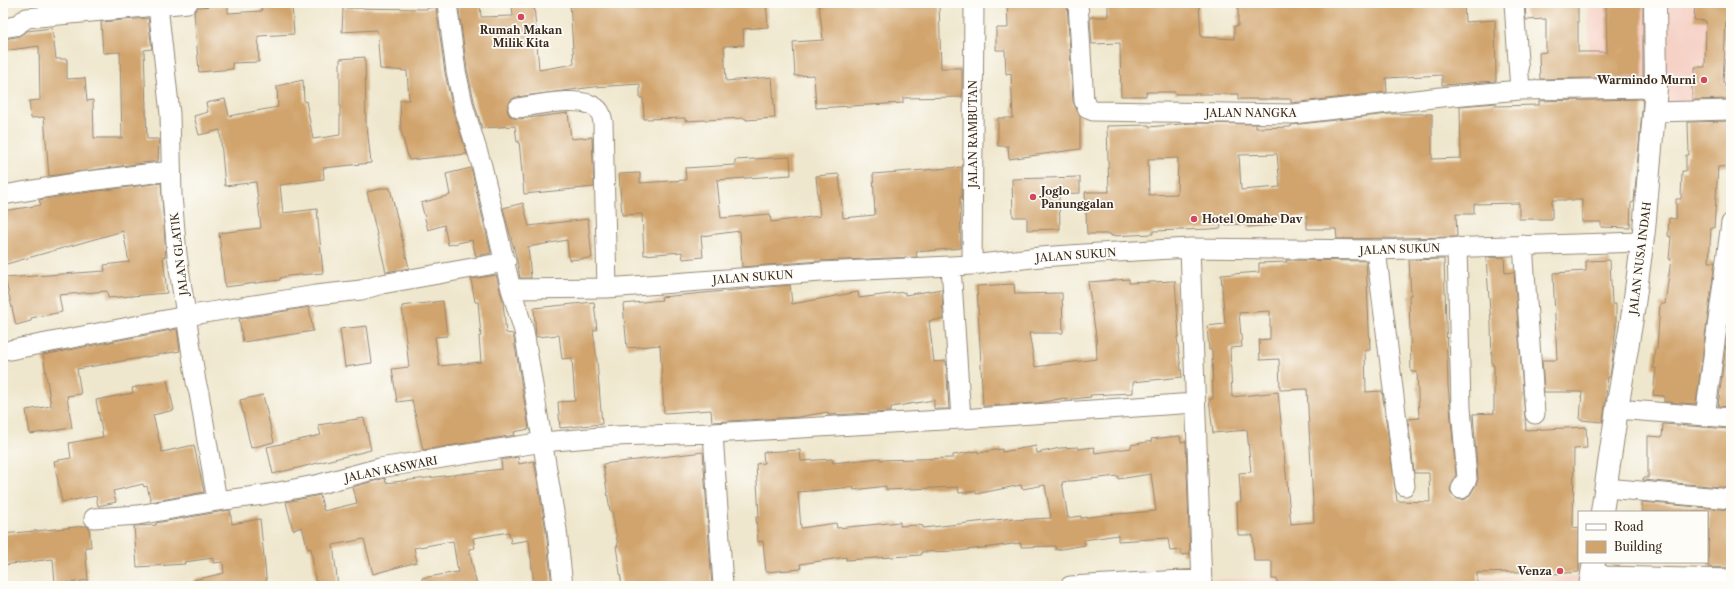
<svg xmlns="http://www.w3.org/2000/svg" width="1734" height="589" font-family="'Libre Caslon Text',serif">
  <rect width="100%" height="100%" fill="#fdfcf7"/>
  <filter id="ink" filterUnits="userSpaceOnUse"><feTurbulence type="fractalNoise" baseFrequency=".025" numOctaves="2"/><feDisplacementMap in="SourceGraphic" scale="8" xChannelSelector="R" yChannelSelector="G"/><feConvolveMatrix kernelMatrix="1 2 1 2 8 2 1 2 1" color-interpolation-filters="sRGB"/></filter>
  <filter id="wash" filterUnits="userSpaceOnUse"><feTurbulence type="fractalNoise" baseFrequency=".012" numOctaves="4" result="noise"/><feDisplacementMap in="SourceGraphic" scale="16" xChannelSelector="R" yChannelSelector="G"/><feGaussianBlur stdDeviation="0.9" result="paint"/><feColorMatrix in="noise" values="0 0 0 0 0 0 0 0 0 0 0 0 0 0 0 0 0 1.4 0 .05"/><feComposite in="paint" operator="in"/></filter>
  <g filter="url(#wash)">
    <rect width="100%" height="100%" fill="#efe7cd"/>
    <!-- built -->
    <path fill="#f6d1c6" d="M1588,3H1653L1655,85L1590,87Z
      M1669,3H1731V114L1661,109Z
      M1589,577L1588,586H1203L1202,579Z"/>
    <g id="blocks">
      <!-- building -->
      <path fill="#d1a46d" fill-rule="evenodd" d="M458,3H480L481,17L513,16L512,6L534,4L539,70L574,64L570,3H766L768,27L743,29L744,45L724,46L726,81L772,77L775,118L746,120L745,118L685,121V118L644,119L643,98H640V84L594,87L516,97L511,100L508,105L507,110L509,115L514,118L520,119L568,113L571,139L592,137L594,187L524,194L519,141L517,142L515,126L482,128L475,105L467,69Z
        M819,3H939L941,68H962V97L903,98V103L816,108L814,75L795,76L793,42L823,40Z
        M1007,3L1067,4L1073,102L1080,116V149L1009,159L1008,146H998V118H1013L1011,73L1006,74L1005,50H996V28H1008Z
        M1108,3H1199L1201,37L1234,39V26H1238V3H1464L1465,22L1495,20L1496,81L1442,85V75L1386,78L1387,92L1292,103H1291V99H1238V94H1175V92H1146V96H1121L1120,43L1092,44L1090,17H1108Z
        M1525,3H1578V52H1607L1606,3H1643V77L1540,79L1539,53L1546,52V19L1526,20Z
        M1695,3H1731V20H1726L1723,83H1725V87H1731V99L1692,100V83H1695V67H1705L1706,21L1694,20Z
        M228,5V13L262,11L261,6L292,5L294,34L258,36L259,62L232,63L233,69L199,72L194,12L198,7Z
        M436,7L445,73L453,111L467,154L409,160L401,131L400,100H409L407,71L380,69L377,30L342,32L343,8L428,9V8Z
        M148,18L152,49L144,50L147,139H159L158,161L49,176L44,117L31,118L29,101L40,100L39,46L3,51V39L17,37L27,31L52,28L56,59H67V79L85,78L87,101L93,100L94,138H122L120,52L103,53L101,22Z
        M365,57L366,128L367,127L371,163L323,168L324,179L280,185L283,213L317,209L323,273L288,276L280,278V280L225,287L219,233L261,228L256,182L225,186L220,130L199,135L194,116L208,112L206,103L225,99L229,116L278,107L277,86L303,80L304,102L306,101L313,139L340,135V59Z
        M1643,99L1634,202L1631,203L1630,228L1601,227V222H1582V200H1552V219H1519V203L1474,204V214H1456L1457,236L1454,237L1337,239L1336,229H1307V216L1272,219V225L1248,227V224L1220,225L1221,228L1210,229L1153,231V234L1111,236V234H1087L1085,192H1109L1107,126L1149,125V127L1191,123L1256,124V128L1291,127V125L1388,114H1432V159L1461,158L1460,106L1496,103V106L1539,105V101ZM1277,154L1280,187L1241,190L1239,155ZM1178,158L1177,194L1149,195L1148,159Z
        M1731,121V166L1718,167L1714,228H1711L1709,262H1715L1696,404L1664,402V396L1653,395L1656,368H1653L1655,349H1657L1660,304H1665L1671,259H1669L1671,237L1668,236L1669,218L1676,219V199H1681L1682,171H1686V155H1689L1688,122Z
        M790,157L791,175L717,180L721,218L770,214L771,222L820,216L816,176L839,174L843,218L875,215L873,174L962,167V197H960L961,248L916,252L917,257L820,261L742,267L740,231L701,236L703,257L683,259L682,252L644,255L642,214L622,215L619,174L640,173V183L686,180L685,168L735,165V160Z
        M471,168L491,253L476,256L472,240L448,245L444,225L428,230L421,203L450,195L446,174Z
        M1080,177V193L1059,194L1060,229L1027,230V217H1013L1012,179Z
        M161,183L166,256L163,257L167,293L108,298L107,291L59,295L62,312L31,318V321L16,325L5,278L105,271L104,265L129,262L123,231L3,265V211L41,205L39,200L82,193Z
        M384,188H390L409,268L386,272L367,192Z
        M523,203L529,226L588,219L592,258L569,260L567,240L528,247L531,278H520L517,260L503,208Z
        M1504,257L1505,273L1514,272L1526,430L1586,427L1587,448L1574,449L1573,528L1579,527V572L1553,574V571L1477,573V586H1278L1277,579H1272V561H1254L1253,535H1238L1237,502H1241L1239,473L1251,472L1247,430L1213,433L1209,399H1213L1212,350H1209L1207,326L1225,324L1221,275L1259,272V263L1287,262L1286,260L1366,261L1370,350H1365L1366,392L1382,391L1397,501L1430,502L1429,473H1414L1408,419L1419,418L1417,372H1411L1409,295H1411L1409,260L1444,259L1448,385L1456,476L1450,489L1451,494L1455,498L1461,500L1466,499L1470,495L1476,485L1478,479L1473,414L1494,413V365H1492L1491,324L1486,258ZM1270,311V339L1259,340L1260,360L1279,359L1280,390L1307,389L1314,522L1291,524L1278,392L1232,397L1230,348L1242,347L1239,313Z
        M1610,260L1612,304H1616V326L1613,356L1610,377H1608L1603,422L1580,420L1582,392H1544L1542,360H1557L1553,273L1586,271V261Z
        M496,275L503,302L506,333L513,334L529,429L514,432L515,435L423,450L412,400L397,402L392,369L409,367L402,306L443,301L447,336L435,337L439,366L481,362L479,336H481L478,302H475L471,279Z
        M1129,279V283L1175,281L1179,336L1177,337L1182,377L1133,382V393L1090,395L1091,397L1064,400V398L1038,403L983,406L977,286L1014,284L1015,294L1062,293L1063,333H1029L1035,367L1097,359L1096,336L1088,282Z
        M790,285L792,304L858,292L859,298L905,292V295L942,289L943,319L929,321L934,362L946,361L949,409H934V400L891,407V412L828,415V412L798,417L712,422L711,410L664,413L660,345L627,348L623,304L662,300L661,297Z
        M594,302L597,330H593L597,361L602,424L560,428L558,402L575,401L572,358L562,359L559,335L536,337L534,308Z
        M1731,306V404H1729V407L1718,406Z
        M309,307L313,331L243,342L239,319Z
        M367,326L372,363L345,367L340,329Z
        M177,329L180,351L77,369L81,394L67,396L72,428L30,434L26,410L51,406L43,355Z
        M167,380L174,410L153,415L162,452L194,445L204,492L151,502L147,486L144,487L143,484L113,491L116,502L98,506L96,496L62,502L54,461L71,458L69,443L103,437L96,400L133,393L132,388Z
        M263,395L274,442L251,448L240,400Z
        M364,418L371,450L273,474L267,447L321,435L318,425Z
        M1663,424L1729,429V458H1731V488L1643,480V478H1648V436L1662,437Z
        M1180,436L1181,442L1186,441L1190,554L1182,555L1181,550L1170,551L1168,538L1118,541V535L1084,540L1085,545L1056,550L1055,546L1021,547V543L959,551L921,552V555L846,560V557L800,564L801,569L766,572L763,541L758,542L756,517H759L756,464L764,463L763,452L800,450L801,461L832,459L833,463L880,458V460L953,458V455L978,451V453L1002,449V452L1036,446L1037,453L1060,448L1078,447V449L1094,447L1095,453L1131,448V445L1152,441L1151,439ZM1151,474L1156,511L1105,515L1081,518V516L1068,518L1062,482L1118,476V479ZM1021,485L1022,489L1045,485L1051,518L1014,520L1013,518L923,528V526L919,525L900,526V522L837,528L836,523L801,528L798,492L853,487L854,490L886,486V490L958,487L959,493L976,491V494Z
        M703,452L712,586H622L616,546H618L612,511H610L603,464Z
        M518,457L519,464L534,461L546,531L552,586H534L529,540L511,543L509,532L473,538L475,548L469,549L477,586H423L422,578L458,572L453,541L414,548L417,562L373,574L364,539L333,545L338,586H316L311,548L308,549L302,527L293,530L286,502L320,495L324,511L357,503L353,487L385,478L386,483L502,469L501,460Z
        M1642,502L1731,510V568L1708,567L1709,512H1642Z
        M230,510L232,524L260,519L267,586H195L194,580L224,573L223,562L213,563V558L184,562L185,564L137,567L134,526L156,525V523Z
        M87,526L89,528L91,547H85L88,580L70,583H55L53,559L3,565V534Z"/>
    </g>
  </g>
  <g filter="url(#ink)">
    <use href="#blocks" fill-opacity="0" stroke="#958876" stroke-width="1"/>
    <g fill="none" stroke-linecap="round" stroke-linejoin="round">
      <defs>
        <path id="street" d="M447,3L456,71L464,108L482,166L511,289L524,331L557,530L563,586
          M1078,3L1084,101L1088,109L1093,111L1293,114L1441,97L1520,90L1656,88
          M1514,3L1520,90
          M158,6L170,114L172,195L177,255L196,382L199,393L217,501
          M3,28L15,26L27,18L188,3
          M518,108C536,105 588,93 600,112C602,115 602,119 603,122L607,288
          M1655,112L1731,110
          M3,195L80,182L171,171
          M1523,245L1535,414
          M1457,247L1461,408L1467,479L1461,489
          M1190,248L1202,586
          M1376,250L1405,486
          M972,265L974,3
          M951,266L961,419
          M511,289L607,288L821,272L972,265L1040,257L1099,253L1190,248L1376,250L1642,242
          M10,350L186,316L316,295L361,290L382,284L506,262
          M1617,409L1731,418
          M1705,417L1731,223
          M713,433L723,586
          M1606,488L1731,499
          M94,518L138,515L217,501L263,495L320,484L380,468L543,442L613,436L713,433L961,419L1195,403
          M1593,571L1605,576L1731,579
          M1070,586L1202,579"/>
        <path id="secondary" d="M1602,512L1617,409L1633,312L1644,230L1656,88L1655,3
          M1590,586L1594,562"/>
      </defs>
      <!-- street casing -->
      <use href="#street" stroke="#958876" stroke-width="21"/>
      <!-- secondary casing -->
      <use href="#secondary" stroke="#958876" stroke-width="24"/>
      <!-- street -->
      <use href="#street" stroke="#fff" stroke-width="19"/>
      <!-- secondary -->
      <use href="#secondary" stroke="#fff" stroke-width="22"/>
    </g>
  </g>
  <!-- markers -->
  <g fill="#d1495b" stroke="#fdfcf7" stroke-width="1.5">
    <circle cx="521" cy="17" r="4"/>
    <circle cx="1704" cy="80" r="4"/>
    <circle cx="1033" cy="197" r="4"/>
    <circle cx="1194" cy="219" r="4"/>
    <circle cx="1560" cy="571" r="4"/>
  </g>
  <g text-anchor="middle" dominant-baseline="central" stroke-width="3.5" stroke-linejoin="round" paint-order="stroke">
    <!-- poi labels -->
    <g font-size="11" font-weight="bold" fill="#3b2a1e" stroke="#fdfcf7" text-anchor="end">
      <text x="521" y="30" text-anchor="middle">Rumah Makan<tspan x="521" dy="13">Milik Kita</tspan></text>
      <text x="1696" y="80">Warmindo Murni</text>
      <text x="1041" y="191" text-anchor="start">Joglo<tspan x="1041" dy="13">Panunggalan</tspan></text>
      <text x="1202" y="219" text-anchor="start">Hotel Omahe Dav</text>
      <text x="1552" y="571">Venza</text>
    </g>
    <!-- street labels -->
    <g font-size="11" fill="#3b2a1e" stroke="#fdfcf7">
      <text x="1251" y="113">JALAN NANGKA</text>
      <text transform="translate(973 134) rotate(-90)">JALAN RAMBUTAN</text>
      <text transform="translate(1400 249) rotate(-2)">JALAN SUKUN</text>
      <text transform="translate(179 254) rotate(-97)">JALAN GLATIK</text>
      <text transform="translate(1076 255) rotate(-4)">JALAN SUKUN</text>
      <text transform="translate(1640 258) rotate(-83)">JALAN NUSA INDAH</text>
      <text transform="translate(753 277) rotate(-4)">JALAN SUKUN</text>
      <text transform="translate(391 469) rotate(-11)">JALAN KASWARI</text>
    </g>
  </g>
  <!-- margin -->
  <rect width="1734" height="589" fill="none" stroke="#fdfcf7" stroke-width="16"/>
  <!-- legend -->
  <rect x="1578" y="511" width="130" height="52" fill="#fdfcf7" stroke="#afa8a0"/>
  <rect x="1586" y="524" width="20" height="6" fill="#ffffff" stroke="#afa8a0"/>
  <text x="1614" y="531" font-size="12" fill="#3b2a1e">Road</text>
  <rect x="1586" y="541" width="20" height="12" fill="#d1a46d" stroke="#afa8a0"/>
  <text x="1614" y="551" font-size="12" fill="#3b2a1e">Building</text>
</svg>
